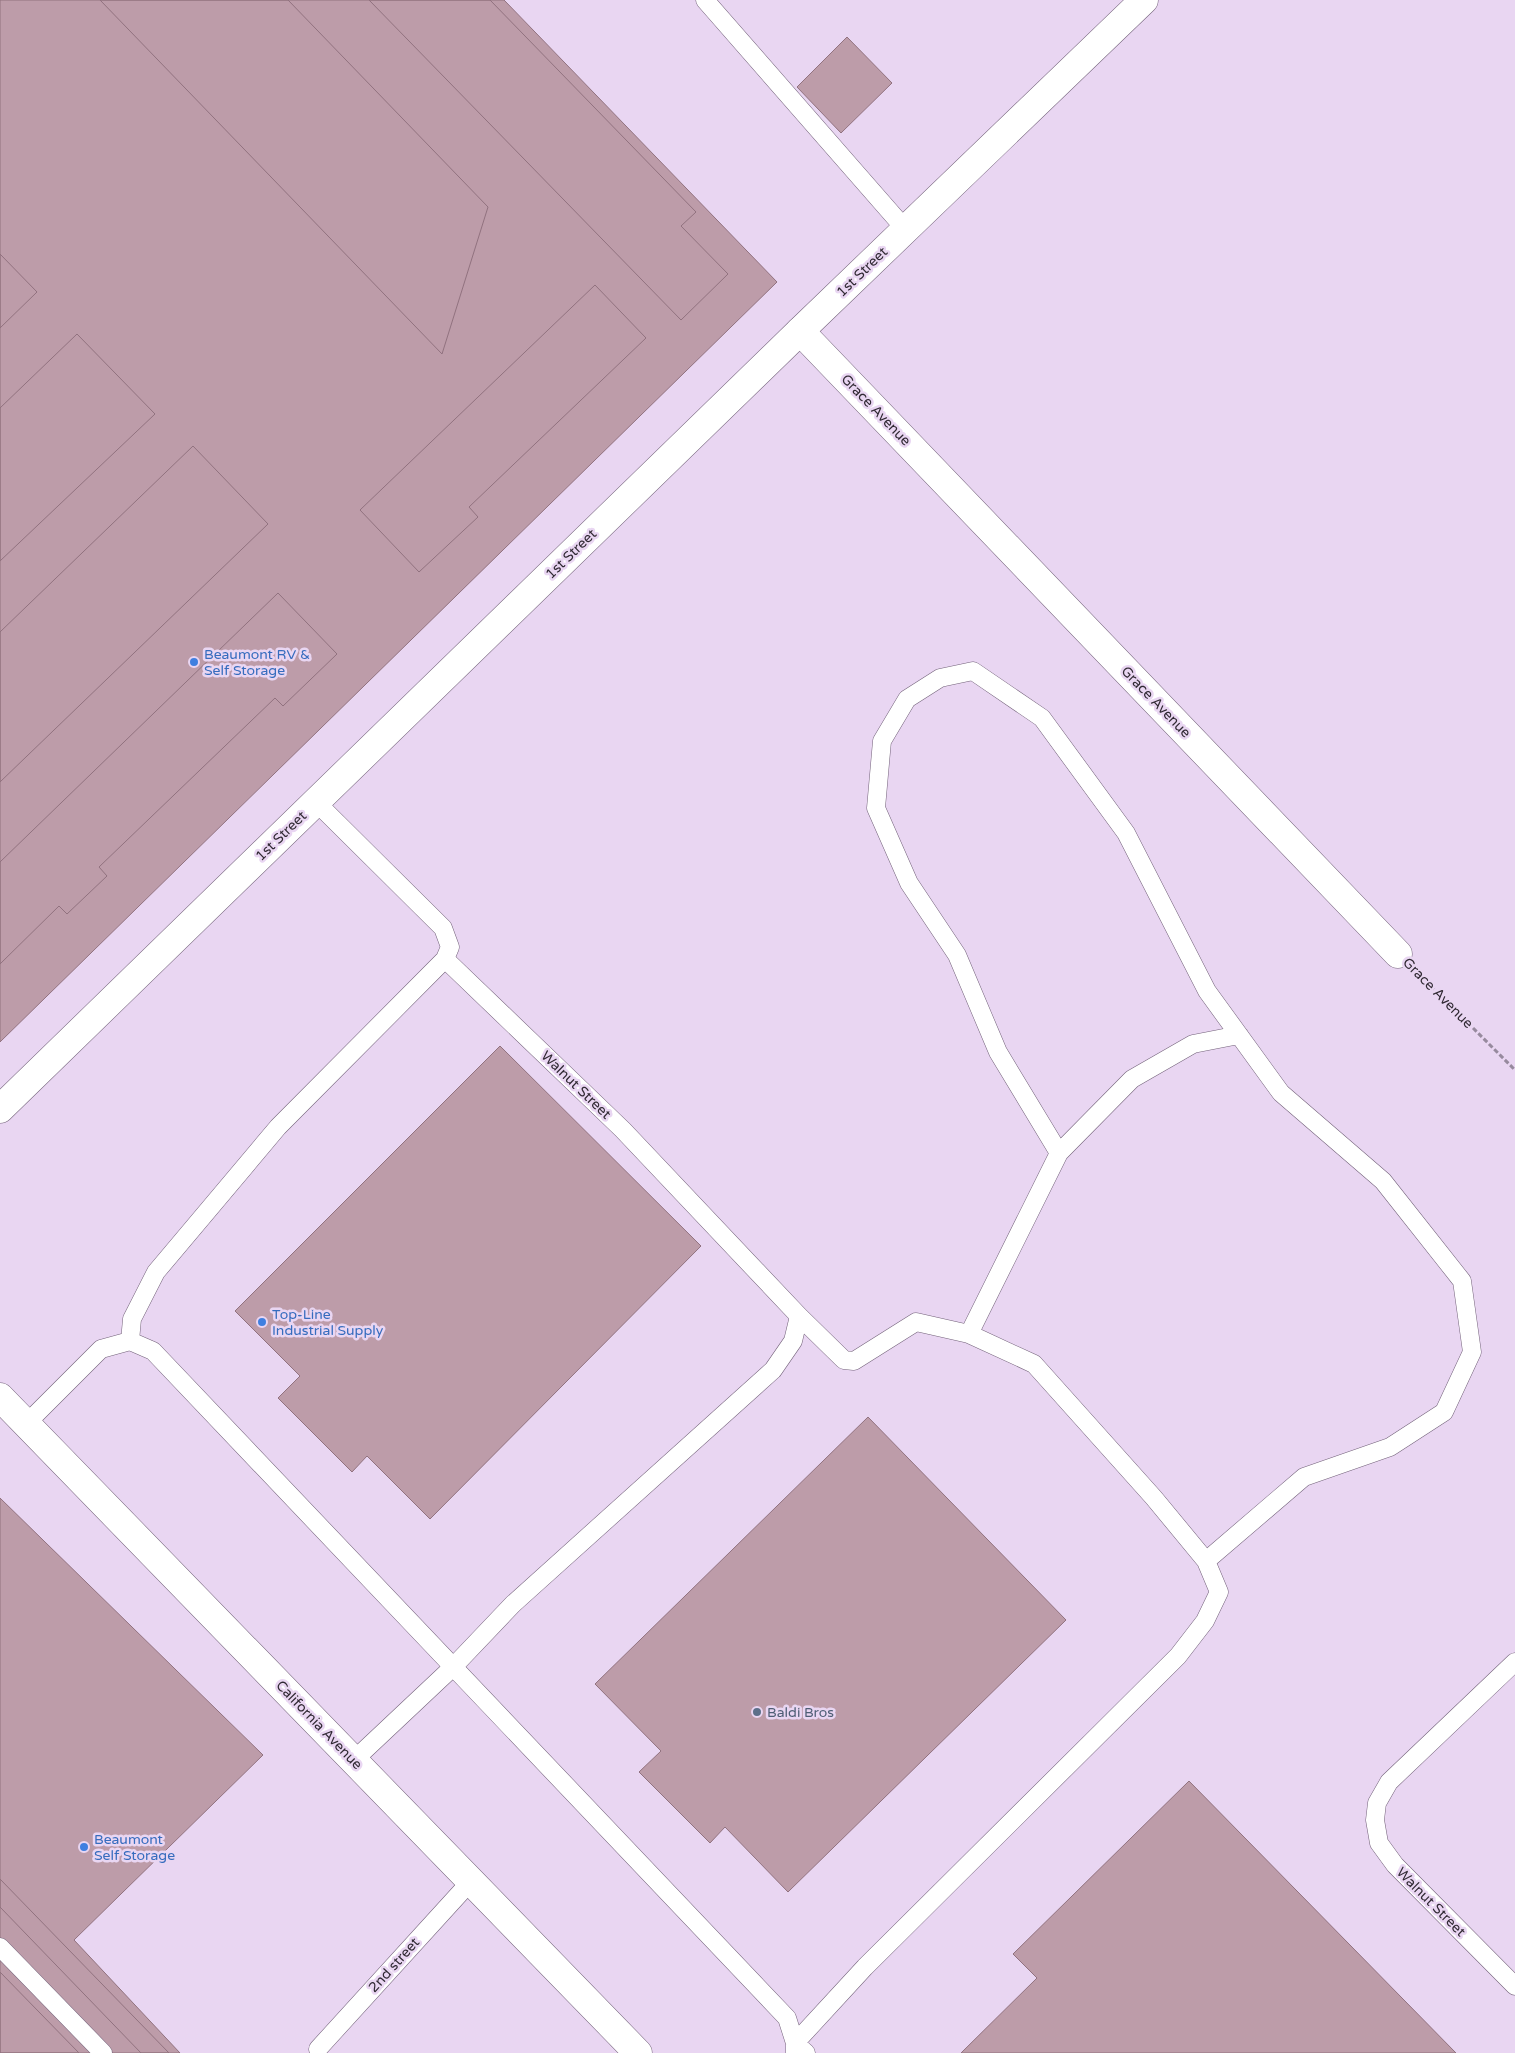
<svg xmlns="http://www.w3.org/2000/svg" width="1515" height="2053" font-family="'Varela Round',sans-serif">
  <rect width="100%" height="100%" fill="#e9d6f2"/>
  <!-- building -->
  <path fill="#bd9ca9" stroke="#91727f" d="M0,0H504L777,282L0,1042Z
    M100,0H288L488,207L442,354Z
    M369,0H490L696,212L681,226L728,274L681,320Z
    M847,37L892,83L841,133L797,87Z
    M0,254L37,292L0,328Z
    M595,285L646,338L469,507L478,517L419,572L360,510Z
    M77,334L155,414L0,561V408Z
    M193,446L268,524L0,782V632Z
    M278,593L337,654L283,706L275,698L99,867L107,876L67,914L59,906L0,964V862Z
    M500,1046L701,1246L430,1519L367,1456L352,1472L278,1398L300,1376L235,1311Z
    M868,1417L1066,1620L788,1892L725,1827L710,1843L639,1772L661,1751L595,1684Z
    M0,1498L263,1755L74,1940L180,2053H0Z
    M1189,1781L1456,2053H961L1037,1978L1013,1954Z
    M0,1879L169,2053H141L0,1907Z
    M0,1972L79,2053H0Z"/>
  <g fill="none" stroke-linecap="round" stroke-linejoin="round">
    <defs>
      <path id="lane" d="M705,0L906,230
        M445,959L623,1130L799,1316L844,1360L854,1361L916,1322L969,1334L1034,1364L1154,1498L1206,1561L1219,1592L1205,1621L1178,1656L865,1967L795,2043L806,2053
        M1059,1153L1132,1079L1193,1044L1239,1035
        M969,1334L1059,1153L998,1052L957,955L909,883L876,808L882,741L907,699L940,678L973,671L1042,718L1126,833L1207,991L1281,1093L1383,1181L1462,1281L1472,1352L1444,1412L1390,1447L1304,1477L1206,1561
        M130,1341L132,1319L156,1272L278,1127L445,959L450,947L443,928L316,802
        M26,1424L101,1349L130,1341L153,1351L787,2018L795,2043V2052
        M1515,1662L1389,1782L1377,1803L1375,1820L1379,1843L1395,1865L1515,1986
        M353,1761L454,1666L513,1604L773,1370L793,1341L799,1316
        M0,1947L103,2053
        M318,2049L471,1881"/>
      <path id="street" d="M800,331L1398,954"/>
      <path id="secondary" d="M0,1109L800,331L1144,0
        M0,1397L638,2053"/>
    </defs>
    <!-- lane casing -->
    <use href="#lane" stroke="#73627a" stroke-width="19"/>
    <!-- street casing -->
    <use href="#street" stroke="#73627a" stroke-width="29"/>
    <!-- secondary casing -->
    <use href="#secondary" stroke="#73627a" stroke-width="29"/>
    <!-- path -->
    <path stroke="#978a9e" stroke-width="3" stroke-dasharray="5 2.5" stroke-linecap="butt" d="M1420,975L1515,1070"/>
    <!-- lane -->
    <use href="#lane" stroke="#fff" stroke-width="18"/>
    <!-- street -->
    <use href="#street" stroke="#fff" stroke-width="28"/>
    <!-- secondary -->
    <use href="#secondary" stroke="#fff" stroke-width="28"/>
  </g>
  <!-- markers -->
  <g fill="#3f7fe0" stroke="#e9d6f2" stroke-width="2">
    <circle cx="194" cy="662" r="5"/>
    <circle cx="262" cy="1322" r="5"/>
    <circle cx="84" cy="1847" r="5"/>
  </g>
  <circle fill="#5c6f8a" stroke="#e9d6f2" stroke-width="2" cx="757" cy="1712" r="5"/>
  <g text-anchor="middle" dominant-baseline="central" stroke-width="5" stroke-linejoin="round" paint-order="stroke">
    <!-- street labels -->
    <g font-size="14" fill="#302933" stroke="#e9d6f2">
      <text transform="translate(862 272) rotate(-44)">1st Street</text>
      <text transform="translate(876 410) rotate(46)">Grace Avenue</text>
      <text transform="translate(571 554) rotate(-44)">1st Street</text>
      <text transform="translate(1156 702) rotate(46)">Grace Avenue</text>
      <text transform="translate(281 836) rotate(-44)">1st Street</text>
      <text transform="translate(1438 993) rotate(45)">Grace Avenue</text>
      <text transform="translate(576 1085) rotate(44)">Walnut Street</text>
      <text transform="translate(319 1725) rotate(46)">California Avenue</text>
      <text transform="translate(1431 1902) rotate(45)">Walnut Street</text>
      <text transform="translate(394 1965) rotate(-48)">2nd street</text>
    </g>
    <!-- shop labels -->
    <g font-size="14" fill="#366cbe" stroke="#e9d6f2" text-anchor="start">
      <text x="204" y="654">Beaumont RV &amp;<tspan x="204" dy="16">Self Storage</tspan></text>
      <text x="272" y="1314">Top-Line<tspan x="272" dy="16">Industrial Supply</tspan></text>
      <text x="94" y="1839">Beaumont<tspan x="94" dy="16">Self Storage</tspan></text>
    </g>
    <!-- service labels -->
    <g font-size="14" fill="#4e5e75" stroke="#e9d6f2" text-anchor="start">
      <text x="767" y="1712">Baldi Bros</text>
    </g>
  </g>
</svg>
